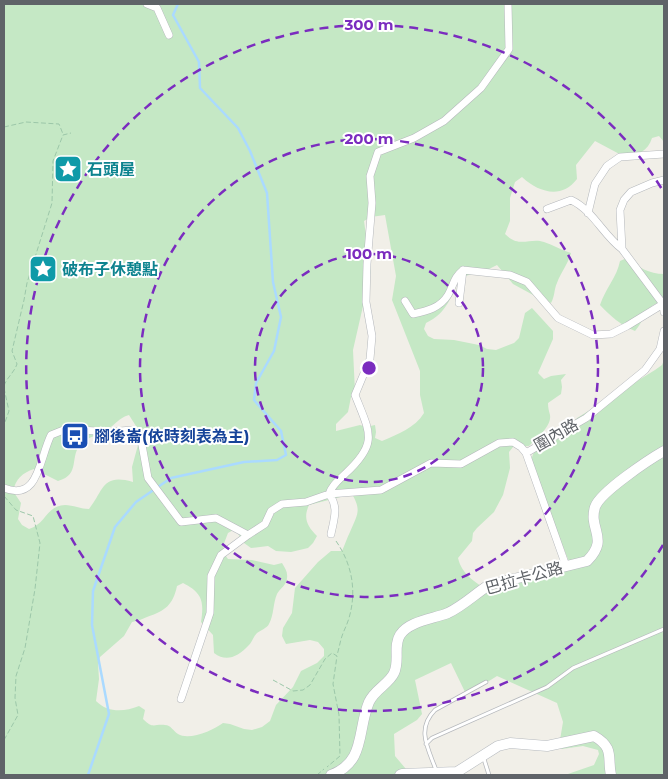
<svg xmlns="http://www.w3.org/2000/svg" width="668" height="779" font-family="Montserrat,'Noto Sans TC',sans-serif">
  <rect width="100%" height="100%" fill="#f1efe8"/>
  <!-- green -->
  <path fill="#c5e8c5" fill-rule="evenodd" d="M4,4H664V142L659,136L652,138C648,151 638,155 625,157L595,141L576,165L577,179C562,199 539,193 522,177L515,182L510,198V221L505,234C520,249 530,237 544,242C553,245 561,250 571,253C568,264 561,272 557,283C554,289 555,296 551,303L535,296L513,284L497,265L483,272L460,277C451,297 447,313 426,323L424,329L428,336L434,339L454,340L479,345L487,349L496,350L514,343L519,338L525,313L532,308L553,331V339L538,373L544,379L551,376L566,374L561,380L562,387L561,394L548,403C548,408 549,411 550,415C552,426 536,439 529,446L513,447L509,452L510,468L503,495L494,512L477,528L473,533L472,541L458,558C462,575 475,582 489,591L499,589L516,581L572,569L532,470L531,461L533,454L539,447L554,442L566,432L577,418L655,370L662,365L664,360V775H565L594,765L599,754L598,750L583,746L562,749L559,746L563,722L557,703L497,676C486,683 477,689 466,694L451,663L415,680L422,714L417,720L394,734L395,756L411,775H4ZM385,215L396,276L392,300L420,371V395L424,413C415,428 398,434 382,441L375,438L376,432L375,425L366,427L360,425L336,431V424L348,412L351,397L355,392L353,350L371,271L364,221L371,217ZM129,415L141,434L132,467L133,482C102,473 104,490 89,509C81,509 73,505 65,505C46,506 46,524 29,529L22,525L18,519L21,503L13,491C16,479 22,473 34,469L58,481C82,474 68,456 82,443C88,437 99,435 106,430C116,425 118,418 129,415ZM352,494C362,511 357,515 350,532C347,538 345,544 342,551H331L318,562L295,588L292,613L283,628L282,636L286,644L310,640L318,642L324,649V656L317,663L301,671L293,687L276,705L270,721L262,727L252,730L244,729L230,724L223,723C214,730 189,741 178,734C173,731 171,725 165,725C153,724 153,729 143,719L145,710L139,706C124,712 108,713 96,701L99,679L98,663L100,657L124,636L132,622C138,621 142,619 147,617C165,611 173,605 177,586L183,583C203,593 204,602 201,622L213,635L214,653C227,663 238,656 248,646C252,643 253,637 257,633C261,630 267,628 269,624C274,615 273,603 277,594C280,588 287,585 287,578C288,572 285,568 282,563L274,565L252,560L228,559C220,549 224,544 228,533L235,529L244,543L251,548L268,546L276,551L291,552L308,548L313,543L317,536C307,526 303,518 309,505Z
    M627,258C638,267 649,274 664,274V306L660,302C642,308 646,319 635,331C622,326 609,315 600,305C605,289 617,277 620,261Z"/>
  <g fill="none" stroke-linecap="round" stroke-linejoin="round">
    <!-- stream -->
    <path stroke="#aadaff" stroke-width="2.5" d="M88,775L109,714L92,625L93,591L115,527L136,502L171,478L244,462L277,460L286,455L281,431L254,400L256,383L274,351L281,317L273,282L267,193L250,151L238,128L200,88L199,62L173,15L178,4"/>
    <defs>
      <path id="service" d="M426,744L432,738L547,687L573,668L664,629
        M484,759L489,775
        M436,770C428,748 416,729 435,710L486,682"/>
      <path id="minor" d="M147,4L157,8L169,35
        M664,180L652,183L631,192L624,200L620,210L622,249L663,304L664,312
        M547,209L571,200C593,210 603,235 622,249
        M588,213L595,184L607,166L620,157L664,154
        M405,301L413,314C427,311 440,308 448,295C454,285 453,278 463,270
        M459,303L463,270L510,275L527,282L558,318L593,335L611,334L627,326L663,304
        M4,488C39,502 39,459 51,435L66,429L110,432L131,430L138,435L142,445L148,478L181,522L216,518L248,535L265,524L271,511L282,504L306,502L329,494L381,490L431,463L461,464L499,443L513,442L521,447L526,453
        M331,534C334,519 339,507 329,494C332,485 338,481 345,474C379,443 370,433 355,395L370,359L372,336L366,302L367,264L372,203L370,176L378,152L414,138L444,121L481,88L509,49L508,4
        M566,566L526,453L586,418L645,370L660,349L664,331
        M181,699L210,613L211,576L221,555L248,535"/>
      <path id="secondary" d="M331,775C366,762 357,730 369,702C374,690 389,684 394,673C400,661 393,646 400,635C409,621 433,619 448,613C463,606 475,594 489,585L587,561C610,538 588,530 595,507C600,492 650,459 664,451
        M400,775L402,774L457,772L498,746L510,743L547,746L594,736C615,748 607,758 611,775"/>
    </defs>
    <!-- service casing -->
    <use href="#service" stroke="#b5b8bc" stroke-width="4.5"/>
    <!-- minor casing -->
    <use href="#minor" stroke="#b5b8bc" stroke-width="8"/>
    <!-- secondary casing -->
    <use href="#secondary" stroke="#b6babf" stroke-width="11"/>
    <!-- path -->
    <path stroke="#9cc7a9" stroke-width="1" stroke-dasharray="5 2.5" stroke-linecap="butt" d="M4,127L26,122L59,124L63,134
      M4,386C7,377 14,373 17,364L12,351L24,300L27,283L52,203L53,161L63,135L71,133
      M4,388L9,411L4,425
      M336,541C352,564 357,591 349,618C347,625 344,630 342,636C340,642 339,649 337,655
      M273,680L293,691L303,690L310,685L325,659L332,653L337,656L333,684L339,715L340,756L327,767
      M4,740L18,715L15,698L16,676L25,648L35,589L40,543L33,516L16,510L4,496
      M317,775L324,769"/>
    <!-- service -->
    <use href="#service" stroke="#fff" stroke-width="3"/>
    <!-- minor -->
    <use href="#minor" stroke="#fff" stroke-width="7"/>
    <!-- secondary -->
    <use href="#secondary" stroke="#fff" stroke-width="10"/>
  </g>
  <!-- distance rings -->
  <g fill="none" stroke="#7b2cbf" stroke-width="2.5" stroke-dasharray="9 6">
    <circle cx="369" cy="368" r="114"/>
    <circle cx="369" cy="368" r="229"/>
    <path d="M663 545A343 343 0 1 1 663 191"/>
  </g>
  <!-- icons -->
  <defs>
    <symbol id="sight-square" viewBox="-11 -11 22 22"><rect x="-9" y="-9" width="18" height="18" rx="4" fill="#0f9aa8" stroke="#fff"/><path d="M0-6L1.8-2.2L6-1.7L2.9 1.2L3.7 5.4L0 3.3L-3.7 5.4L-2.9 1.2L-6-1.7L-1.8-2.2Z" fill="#fff"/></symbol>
    <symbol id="bus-square" viewBox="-11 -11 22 22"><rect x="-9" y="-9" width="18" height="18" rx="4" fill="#1a4fb4" stroke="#fff"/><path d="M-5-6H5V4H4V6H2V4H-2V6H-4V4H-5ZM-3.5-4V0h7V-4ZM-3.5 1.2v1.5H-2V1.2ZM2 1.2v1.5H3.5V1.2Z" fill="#fff"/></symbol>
  </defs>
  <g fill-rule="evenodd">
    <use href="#sight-square" x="52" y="153" width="32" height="32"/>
    <use href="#sight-square" x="27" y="253" width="32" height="32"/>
    <use href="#bus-square" x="59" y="420" width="32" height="32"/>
  </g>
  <g text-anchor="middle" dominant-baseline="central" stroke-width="4" stroke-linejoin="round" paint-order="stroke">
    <!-- culture labels -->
    <g font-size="16" font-weight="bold" fill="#0d838f" stroke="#fff" text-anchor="start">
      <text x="87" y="169">石頭屋</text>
      <text x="62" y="269">破布子休憩點</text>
    </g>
    <!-- street labels -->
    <g font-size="16" fill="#5f6368" stroke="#fff">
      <text transform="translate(556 435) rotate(-30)">圍內路</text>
      <text transform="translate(524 578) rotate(-16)">巴拉卡公路</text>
    </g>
    <!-- transit labels -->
    <g font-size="16" font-weight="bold" fill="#164399" stroke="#fff" text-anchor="start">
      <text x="94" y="436">腳後崙(依時刻表為主)</text>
    </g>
  </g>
  <circle cx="369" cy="368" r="8" fill="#7b2cbf" stroke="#fff" stroke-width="2.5"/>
  <g font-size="15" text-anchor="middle" font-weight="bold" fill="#7b2cbf" stroke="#fff" stroke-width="4" stroke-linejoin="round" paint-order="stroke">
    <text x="369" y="30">300 m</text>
    <text x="369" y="144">200 m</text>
    <text x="369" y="259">100 m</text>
  </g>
  <!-- border -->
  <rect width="668" height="779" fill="none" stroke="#5f6368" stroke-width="10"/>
</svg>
